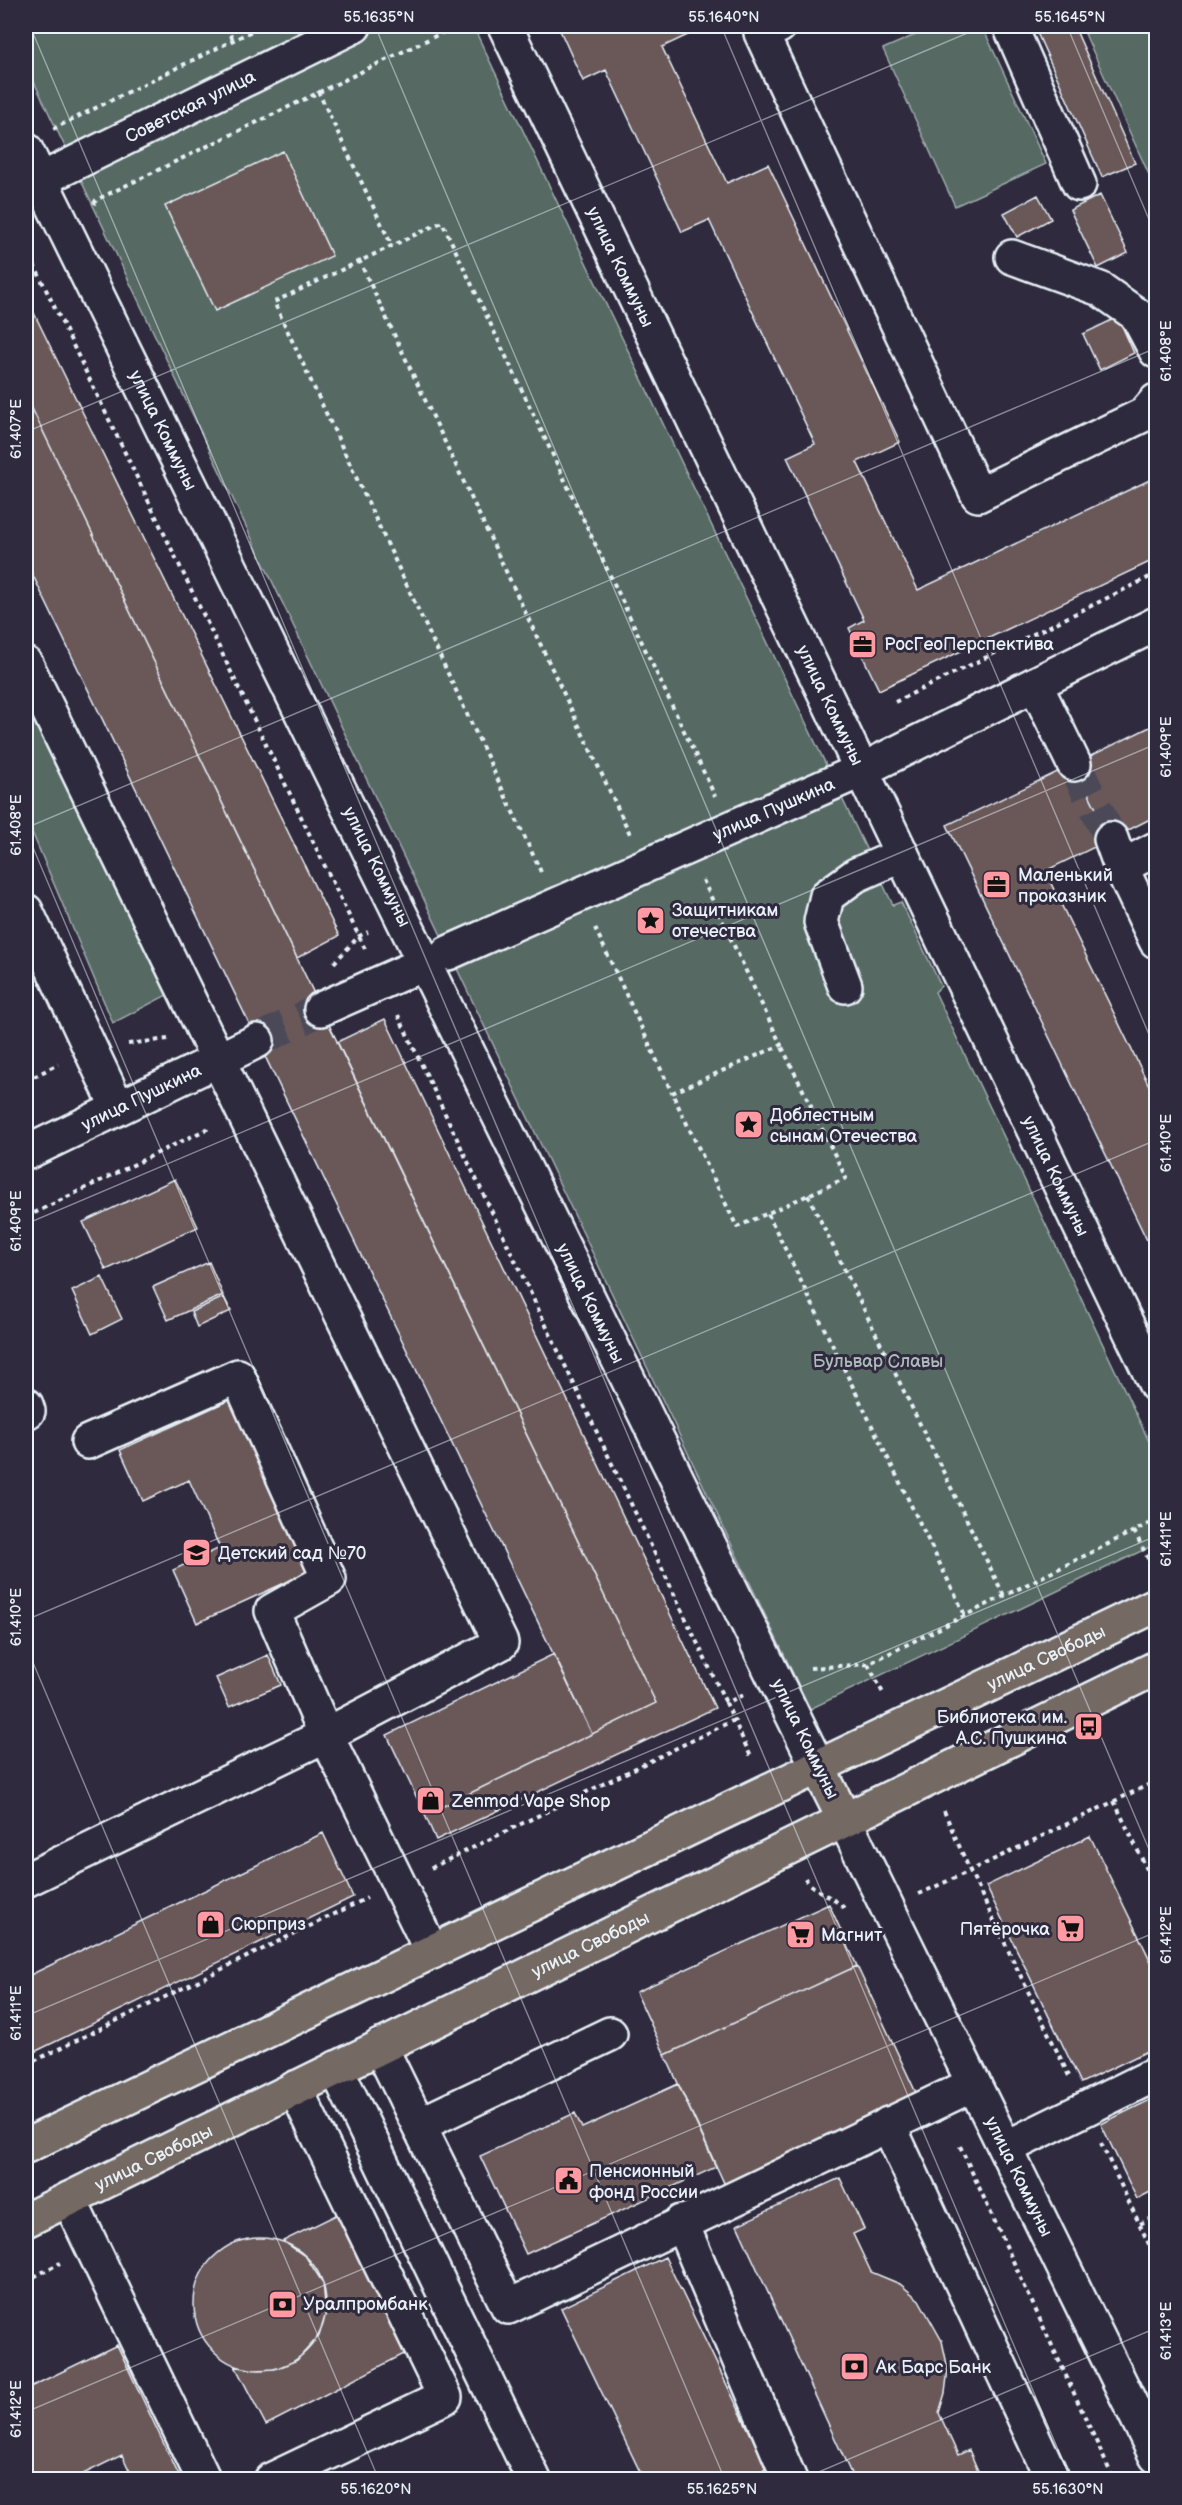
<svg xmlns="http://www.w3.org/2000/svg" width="1182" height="2505" font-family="'Balsamiq Sans',sans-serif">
  <rect width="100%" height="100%" fill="#2f2a3d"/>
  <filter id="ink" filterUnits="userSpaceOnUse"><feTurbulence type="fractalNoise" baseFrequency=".0167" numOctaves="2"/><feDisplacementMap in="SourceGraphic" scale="12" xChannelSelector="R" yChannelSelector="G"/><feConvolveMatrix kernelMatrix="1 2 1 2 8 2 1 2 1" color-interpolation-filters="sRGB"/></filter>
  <g filter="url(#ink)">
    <!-- green -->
    <path fill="#566962" stroke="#9fadad" stroke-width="1.5" d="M26,26H473L893,905L901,902L941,986L935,992L1156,1456V1544L810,1709L26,65Z
      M936,26H982L1046,164L955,206L883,49Z
      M1104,26H1156V190L1085,34Z
      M26,691L169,994L113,1023L26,818Z"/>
    <!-- building -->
    <path fill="#6b5859" stroke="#e8f1f8" stroke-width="1.5" d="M558,26H707L662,47L727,183L768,164L900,442L857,462L918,590L1156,477V559L879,690L849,628L864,620L787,457L815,444L709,220L682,232L606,70L583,81Z
      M1034,26H1074L1135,163L1102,177Z
      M283,151L332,256L215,311L165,206Z
      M1038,195L1051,219L1017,237L1004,213Z
      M1100,195L1128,253L1098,268L1070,210Z
      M32,309L339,936L297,958L26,396V313Z
      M1118,317L1134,353L1100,370L1083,334Z
      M26,396L656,1703L592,1734L26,561Z
      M1156,724V816L1111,839L1074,764Z
      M1074,764L1111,839L1045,871L1156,1100V1259L947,825Z
      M385,1019L715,1708L436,1840L425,1815L656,1703L337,1042Z
      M175,1179L198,1227L106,1270L83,1222Z
      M209,1262L223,1295L168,1320L153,1287Z
      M102,1277L122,1319L92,1334L72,1291Z
      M224,1297L231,1311L197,1327L191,1312Z
      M234,1398L313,1570L197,1623L173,1570L220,1548L189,1480L143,1501L120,1450Z
      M554,1654L592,1734L425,1815L387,1735Z
      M268,1655L281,1685L229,1707L216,1678Z
      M323,1833L353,1897L26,2056V1977Z
      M1090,1836L1156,1972V2047L1081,2083L986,1886Z
      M829,1904L857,1966L665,2055L636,1992Z
      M857,1966L918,2097L725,2185L665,2055Z
      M678,2084L716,2167L526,2254L480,2156L575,2113L582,2128Z
      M1156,2097V2189L1137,2199L1101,2124Z
      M840,2178L864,2229L853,2234L871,2272L900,2284L919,2300L942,2341L948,2369L945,2393L939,2413L958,2455L969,2450L982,2480H854L737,2225Z
      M340,2213L410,2351L266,2425L235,2366L255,2370L275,2369L297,2360L319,2336L326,2313L323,2283L306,2257L283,2241Z
      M194 2304a66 66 0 1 1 132 0a66 66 0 1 1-132 0Z
      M665,2257L767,2468L744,2480H644L561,2308Z
      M117,2345L181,2480H134L122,2455L71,2480H26V2389Z"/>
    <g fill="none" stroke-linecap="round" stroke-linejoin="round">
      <!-- minor-tunnel -->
      <path stroke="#4b4859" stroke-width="33" stroke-dasharray="33 16" stroke-linecap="butt" d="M1074,764L1111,839
        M257,1041L321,1009"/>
      <defs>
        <g id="minor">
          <path id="s1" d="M505,26L1156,1385"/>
          <path d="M779,26L761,33L978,495L1145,414L1156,401"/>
          <path d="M1010,26L1079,184"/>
          <path id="s2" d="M26,150L818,1767"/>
          <path id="s3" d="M26,187L354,26"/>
          <path d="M1012,257L1100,289L1137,315L1156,351"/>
          <path d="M26,664L501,1643L326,1735L26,1880"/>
          <path d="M1035,684L1074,764"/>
          <path d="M1111,839L1121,867"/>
          <path d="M1156,849L1121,867L1156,941"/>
          <path d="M26,911L118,1108"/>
          <path id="s4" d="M448,953L862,770L1156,624"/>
          <path d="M845,986L821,922L827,896L856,875L902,855"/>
          <path d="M321,1009L425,963"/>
          <path id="s5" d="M26,1153L257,1041"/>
          <path d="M26,1405L28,1411L26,1412"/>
          <path d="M88,1442L238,1376L329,1579L272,1611L326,1735L432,1952"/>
          <path id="s6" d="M844,1819L1156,2456"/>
          <path d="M380,2046L508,2307L974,2084"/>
          <path d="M336,2068L534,2480"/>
          <path d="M888,2124L1053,2480"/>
          <path d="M419,2125L610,2034"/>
          <path d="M1006,2148L1156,2074"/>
          <path d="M69,2199L204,2480"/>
          <path d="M681,2222L790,2480"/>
          <path d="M271,2480L445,2397L295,2088"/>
        </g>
        <g id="major">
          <path d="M818,1767L844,1819"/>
          <path id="s7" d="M26,2146L1156,1605"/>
          <path id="s8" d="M26,2220L1156,1668"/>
        </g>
      </defs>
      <!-- minor casing -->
      <use href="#minor" stroke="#e8f1f8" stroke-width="38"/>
      <!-- major casing -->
      <use href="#major" stroke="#e8f1f8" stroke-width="38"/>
      <!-- path -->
      <path stroke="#e8f1f8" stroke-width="4" stroke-dasharray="4.5 4.5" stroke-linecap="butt" d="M227,26L233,40
        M318,91L392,246
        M53,129L262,26
        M94,204L96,200L456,26
        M26,248L365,949
        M359,260L630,834
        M26,264L33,261
        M895,702L1156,574
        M541,872L274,302L442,222L715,796
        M703,880L781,1045L672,1093L737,1227L846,1178L781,1045
        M595,928L672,1093
        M334,963L359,936L368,932
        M398,1015L726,1703
        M128,1044L168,1039
        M26,1081L58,1064
        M808,1195L1004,1596
        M768,1214L965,1615
        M26,1217L211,1127
        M1134,1531L1154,1570
        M868,1664L884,1695
        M810,1668L868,1664L1156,1520
        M743,1695L726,1703L752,1759
        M1114,1801L1156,1888
        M944,1811L970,1871L1156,1781
        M431,1868L734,1720
        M805,1878C811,1890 833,1896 845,1909
        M919,1894L970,1871L1069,2076
        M26,2065L367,1898
        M1101,2143L1156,2259
        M960,2146L1114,2480
        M1140,2224L1156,2216
        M26,2281L60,2263"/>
      <!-- minor -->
      <use href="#minor" stroke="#2f2a3d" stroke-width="33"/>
      <!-- major -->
      <use href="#major" stroke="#756964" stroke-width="33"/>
    </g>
  </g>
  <!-- ticks -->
  <path fill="none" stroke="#e8f1f8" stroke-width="1.5" stroke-opacity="0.45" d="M30,26L1071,2480M375,26L1156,1866M721,26L1156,1051M1067,26L1156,236M26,36L51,26M26,432L984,26M26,828L1156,348M26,831L725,2480M26,1224L1156,744M26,1620L1156,1140M26,1646L379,2480M26,2016L1156,1536M26,2412L1156,1932M26,2460L34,2480M800,2480L1156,2328"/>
  <!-- icons -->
  <defs>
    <symbol id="office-square" viewBox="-11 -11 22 22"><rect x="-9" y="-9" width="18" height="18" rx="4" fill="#ff9aa2" stroke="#2f2a3d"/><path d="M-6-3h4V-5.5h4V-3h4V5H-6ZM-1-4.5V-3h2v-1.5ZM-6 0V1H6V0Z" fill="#111"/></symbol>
    <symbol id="sight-square" viewBox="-11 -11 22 22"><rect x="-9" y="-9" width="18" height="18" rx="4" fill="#ff9aa2" stroke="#2f2a3d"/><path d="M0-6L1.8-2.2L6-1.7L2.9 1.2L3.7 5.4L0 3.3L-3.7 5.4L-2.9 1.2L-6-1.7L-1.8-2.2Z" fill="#111"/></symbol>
    <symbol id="school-square" viewBox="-11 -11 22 22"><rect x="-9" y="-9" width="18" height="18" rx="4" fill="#ff9aa2" stroke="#2f2a3d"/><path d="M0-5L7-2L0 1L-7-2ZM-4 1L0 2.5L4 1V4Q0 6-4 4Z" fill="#111"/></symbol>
    <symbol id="bus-square" viewBox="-11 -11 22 22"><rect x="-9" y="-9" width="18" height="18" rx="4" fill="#ff9aa2" stroke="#2f2a3d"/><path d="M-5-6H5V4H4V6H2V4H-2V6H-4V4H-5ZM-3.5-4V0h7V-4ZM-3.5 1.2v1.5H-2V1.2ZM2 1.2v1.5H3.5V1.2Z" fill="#111"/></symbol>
    <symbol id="shop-square" viewBox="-11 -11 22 22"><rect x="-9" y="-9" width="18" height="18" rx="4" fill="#ff9aa2" stroke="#2f2a3d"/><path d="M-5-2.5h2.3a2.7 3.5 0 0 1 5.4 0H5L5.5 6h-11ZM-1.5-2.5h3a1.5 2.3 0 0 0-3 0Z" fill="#111"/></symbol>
    <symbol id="supermarket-square" viewBox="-11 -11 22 22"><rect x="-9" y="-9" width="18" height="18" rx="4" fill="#ff9aa2" stroke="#2f2a3d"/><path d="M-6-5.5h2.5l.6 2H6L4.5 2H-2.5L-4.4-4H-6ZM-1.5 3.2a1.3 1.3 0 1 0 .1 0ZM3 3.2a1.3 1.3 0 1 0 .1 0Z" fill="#111"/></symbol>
    <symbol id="civic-square" viewBox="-11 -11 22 22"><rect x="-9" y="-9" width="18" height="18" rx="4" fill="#ff9aa2" stroke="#2f2a3d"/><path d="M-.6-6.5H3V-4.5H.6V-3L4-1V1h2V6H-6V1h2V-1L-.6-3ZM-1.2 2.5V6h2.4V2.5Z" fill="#111"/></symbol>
    <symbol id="bank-square" viewBox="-11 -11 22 22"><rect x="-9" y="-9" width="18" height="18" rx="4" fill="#ff9aa2" stroke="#2f2a3d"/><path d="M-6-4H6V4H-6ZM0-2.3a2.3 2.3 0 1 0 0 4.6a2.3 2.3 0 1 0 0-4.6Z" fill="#111"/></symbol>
  </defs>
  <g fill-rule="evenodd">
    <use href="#office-square" x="846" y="628" width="33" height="33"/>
    <use href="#office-square" x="980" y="868" width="33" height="33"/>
    <use href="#sight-square" x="634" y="904" width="33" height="33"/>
    <use href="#sight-square" x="732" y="1108" width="33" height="33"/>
    <use href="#school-square" x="180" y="1536" width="33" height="33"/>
    <use href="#bus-square" x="1072" y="1710" width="33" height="33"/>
    <use href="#shop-square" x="414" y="1784" width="33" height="33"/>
    <use href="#shop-square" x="194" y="1908" width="33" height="33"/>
    <use href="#supermarket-square" x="1054" y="1912" width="33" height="33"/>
    <use href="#supermarket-square" x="784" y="1918" width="33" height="33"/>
    <use href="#civic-square" x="552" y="2164" width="33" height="33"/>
    <use href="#bank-square" x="266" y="2288" width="33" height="33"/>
    <use href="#bank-square" x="838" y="2350" width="33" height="33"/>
  </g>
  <g text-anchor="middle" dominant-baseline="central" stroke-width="6" stroke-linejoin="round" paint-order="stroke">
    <!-- street labels -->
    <g font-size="18" fill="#e8f1f8" stroke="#2f2a3d">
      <text stroke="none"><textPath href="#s3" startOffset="183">Советская улица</textPath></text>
      <text stroke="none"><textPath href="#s1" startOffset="267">улица Коммуны</textPath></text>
      <text stroke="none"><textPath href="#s2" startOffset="312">улица Коммуны</textPath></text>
      <text stroke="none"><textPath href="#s1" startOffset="753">улица Коммуны</textPath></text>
      <text stroke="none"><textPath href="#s4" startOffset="356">улица Пушкина</textPath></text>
      <text stroke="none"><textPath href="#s2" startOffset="798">улица Коммуны</textPath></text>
      <text stroke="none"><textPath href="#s5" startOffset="128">улица Пушкина</textPath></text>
      <text stroke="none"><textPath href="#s1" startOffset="1275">улица Коммуны</textPath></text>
      <text stroke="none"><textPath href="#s2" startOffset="1284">улица Коммуны</textPath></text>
      <text stroke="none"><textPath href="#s7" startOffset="1131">улица Свободы</textPath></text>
      <text transform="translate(805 1739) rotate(64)">улица Коммуны</text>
      <text stroke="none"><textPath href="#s8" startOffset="628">улица Свободы</textPath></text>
      <text stroke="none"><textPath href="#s8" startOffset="142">улица Свободы</textPath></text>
      <text stroke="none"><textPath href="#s6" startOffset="398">улица Коммуны</textPath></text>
    </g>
    <!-- poi labels -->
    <g font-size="18" fill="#e8f1f8" stroke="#2f2a3d" text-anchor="start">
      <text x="884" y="644">РосГеоПерспектива</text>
      <text x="1018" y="875">Маленький<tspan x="1018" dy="21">проказник</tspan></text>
      <text x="672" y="910">Защитникам<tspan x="672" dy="21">отечества</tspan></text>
      <text x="770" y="1115">Доблестным<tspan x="770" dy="21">сынам Отечества</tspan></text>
      <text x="218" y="1553">Детский сад №70</text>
      <text x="1067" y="1717" text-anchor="end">Библиотека им.<tspan x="1067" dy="21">А.С. Пушкина</tspan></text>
      <text x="452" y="1801">Zenmod Vape Shop</text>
      <text x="231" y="1924">Сюрприз</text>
      <text x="1050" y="1929" text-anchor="end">Пятёрочка</text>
      <text x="821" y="1935">Магнит</text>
      <text x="589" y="2171">Пенсионный<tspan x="589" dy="21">фонд России</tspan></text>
      <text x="303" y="2304">Уралпромбанк</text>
      <text x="876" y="2367">Ак Барс Банк</text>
    </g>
    <!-- park labels -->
    <g font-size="18" fill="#aebbbc" stroke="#2f2a3d">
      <text x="878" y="1361">Бульвар Славы</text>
    </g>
  </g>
  <!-- margin -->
  <rect width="1182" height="2505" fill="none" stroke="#2f2a3d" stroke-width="66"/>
  <rect x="33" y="33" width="1116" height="2439" fill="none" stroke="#e8f1f8" stroke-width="2"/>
  <g font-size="15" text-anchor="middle" fill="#e8f1f8">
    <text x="379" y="22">55.1635°N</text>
    <text x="724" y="22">55.1640°N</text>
    <text x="1070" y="22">55.1645°N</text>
    <text transform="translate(1166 351) rotate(-90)" y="5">61.408°E</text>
    <text transform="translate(16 429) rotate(-90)" y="5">61.407°E</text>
    <text transform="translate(1166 747) rotate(-90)" y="5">61.409°E</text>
    <text transform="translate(16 825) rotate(-90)" y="5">61.408°E</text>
    <text transform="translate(1166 1143) rotate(-90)" y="5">61.410°E</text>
    <text transform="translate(16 1221) rotate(-90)" y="5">61.409°E</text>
    <text transform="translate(1166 1539) rotate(-90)" y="5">61.411°E</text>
    <text transform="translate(16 1617) rotate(-90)" y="5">61.410°E</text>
    <text transform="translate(1166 1935) rotate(-90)" y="5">61.412°E</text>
    <text transform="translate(16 2013) rotate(-90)" y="5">61.411°E</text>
    <text transform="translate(1166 2331) rotate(-90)" y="5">61.413°E</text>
    <text transform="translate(16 2409) rotate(-90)" y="5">61.412°E</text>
    <text x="376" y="2494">55.1620°N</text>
    <text x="722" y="2494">55.1625°N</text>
    <text x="1068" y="2494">55.1630°N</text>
  </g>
</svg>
